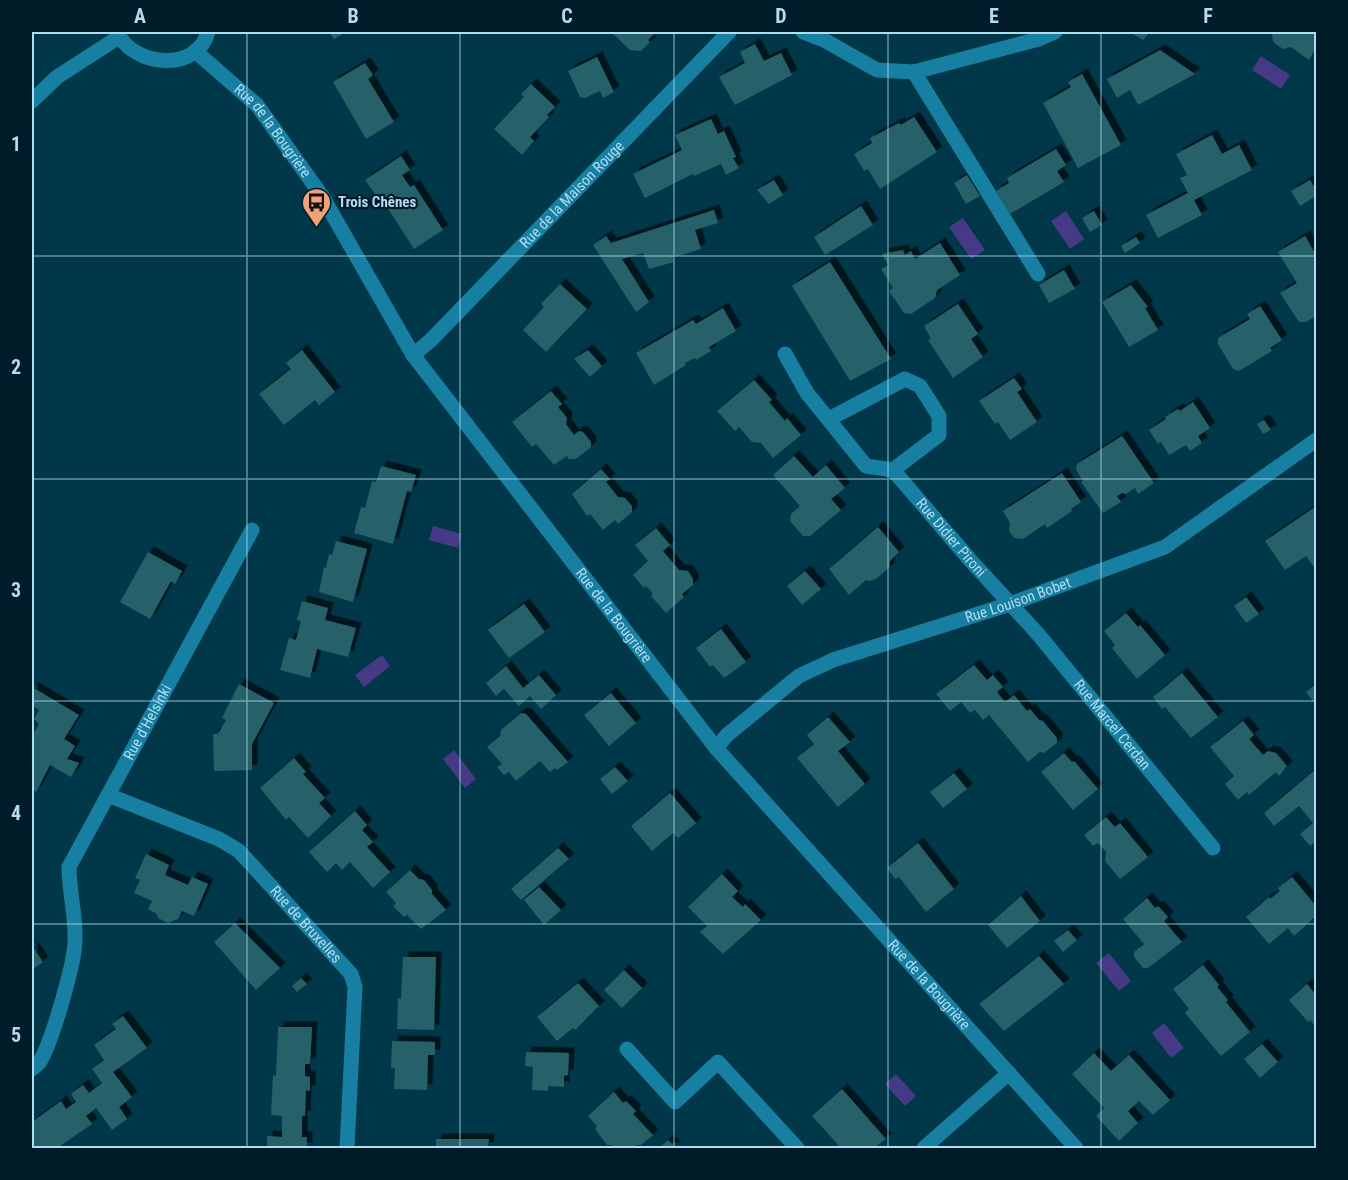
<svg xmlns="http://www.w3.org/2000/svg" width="1348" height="1180" font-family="'Roboto Condensed',sans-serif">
  <defs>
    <filter id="shadow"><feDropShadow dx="5.5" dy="-5.5" stdDeviation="0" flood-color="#0009"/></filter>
  </defs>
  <rect width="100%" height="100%" fill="#003749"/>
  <!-- water -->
  <path fill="#463a86" d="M1261,56L1290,75L1281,89L1252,70Z
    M1066,211L1084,239L1070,249L1051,221Z
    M963,218L985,250L971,259L949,227Z
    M433,526L462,534L458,548L429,540Z
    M382,655L390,666L364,687L355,675Z
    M454,750L476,779L465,788L443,759Z
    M1109,953L1131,981L1119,991L1096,963Z
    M1164,1023L1184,1048L1171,1058L1152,1033Z
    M896,1074L916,1096L905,1106L885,1084Z"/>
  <!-- building -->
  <path fill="#266068" filter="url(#shadow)" d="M329,32H346L334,39Z
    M611,32H656L648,40L650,42L641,51L630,50Z
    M1135,32H1150L1143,40L1133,34Z
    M1268,32H1316V48L1309,60L1291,47L1283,49L1273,42L1272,34Z
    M755,44L764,61L781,53L792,75L735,105L719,77L745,63L740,52Z
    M1160,50L1195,74L1138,105L1130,90L1117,98L1107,79Z
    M597,57L614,92L603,98L600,91L585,98L580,97L568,71Z
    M365,63L373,75L368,79L394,122L366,139L333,82Z
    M1082,74L1121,145L1078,168L1043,103L1071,87L1068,82Z
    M531,84L555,107L547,115L549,117L530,137L534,141L522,155L494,129L524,97L521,94Z
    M914,117L937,152L880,189L868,169L864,171L854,154L872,143L870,138L899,123L901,125Z
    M711,119L718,134L724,131L736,157L733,158L739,168L726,175L721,164L694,176L693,174L645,198L633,174L682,150L675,135Z
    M1212,135L1222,154L1239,145L1252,170L1194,200L1202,215L1158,238L1146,215L1188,193L1180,178L1187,175L1176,154Z
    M1056,149L1066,165L1057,171L1064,182L1010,214L996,191L1009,183L1007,178Z
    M401,156L410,170L402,175L410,187L414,185L443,230L414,249L385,204L383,205L365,180Z
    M967,175L980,196L966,204L954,183Z
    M774,180L783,195L769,204L757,190Z
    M1310,180L1316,190V196L1300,206L1291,191Z
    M861,206L873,225L825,255L814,237Z
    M714,210L718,223L695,230L701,249L672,258L674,262L649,269L643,253L622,259L649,302L636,312L593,245L606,236L611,243Z
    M1094,211L1102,225L1090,232L1082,218Z
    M1305,236L1316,255V307L1314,308L1316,311L1313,318L1306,322H1299L1280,293L1297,283L1278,252Z
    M1136,237L1140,243L1125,253L1121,246Z
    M940,243L960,275L937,290L935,298L911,314L904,313L889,291L893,288L881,269L888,265L882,254L903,250L905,255L911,251L915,259Z
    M830,262L891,359L850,381L792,286Z
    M1064,270L1075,289L1049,303L1039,285Z
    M560,284L587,309L546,352L523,330L544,307L541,304Z
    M1131,285L1148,307L1145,308L1158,330L1129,347L1102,302Z
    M958,304L978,334L971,339L983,357L953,378L928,340L931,339L924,326Z
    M1260,306L1282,340L1270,348L1272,351L1239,371L1233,369L1218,344V338L1250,319L1247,314Z
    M723,308L736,331L709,347L711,351L696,360L695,358L685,363L686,365L654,385L636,353L693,320L696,324Z
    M302,350L335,392L319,405L315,400L284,425L259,394L291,369L286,363Z
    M588,350L602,366L590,377L574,359Z
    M1014,378L1022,389L1017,392L1037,422L1010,440L998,422L995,424L979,401Z
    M754,380L772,400L769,402L785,421L787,418L801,435L773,458L761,443L752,442L739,427L735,431L717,411Z
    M551,391L562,404L558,407L567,418L566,424L574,435L579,431L583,432L591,442V447L576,459H569L567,456L554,465L536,444L532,447L512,422Z
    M1193,402L1210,428L1198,436L1202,443L1190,451L1186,445L1169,455L1161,442L1158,444L1149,430L1166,419L1165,417L1178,409L1180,411Z
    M1264,420L1271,430L1263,434L1257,424Z
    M1122,436L1154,483L1138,494L1135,488L1126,494L1122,493L1117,496L1121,502L1103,513L1081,482L1083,481L1076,470L1077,464Z
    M794,456L813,477L826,465L845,488L831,499L841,510L810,536H803L790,521L791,514L800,506L773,475Z
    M381,466L416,475L411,492L407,491L393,544L354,533L361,507L365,508L372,481L376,482Z
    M601,469L610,479L606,482L618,497L625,498L632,506V512L618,524L615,520L603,530L590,514L587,516L572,494Z
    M1062,473L1081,502L1071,509L1072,511L1047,528L1045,524L1023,539L1014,538L1009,531L1010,523L1003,511Z
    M1315,507L1316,510V563L1313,566L1306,556L1285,570L1265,541Z
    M878,527L899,552L890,561L889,568L876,579L870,581L866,580L849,595L829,569Z
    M656,528L670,545L663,551L679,570L688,571L693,579V585L682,594L684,597L666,613L651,596L653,594L646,586L644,588L633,575L648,561L635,545Z
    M336,541L367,549L353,602L319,592L324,567L326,568L329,554L332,555Z
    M148,552L182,571L175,584L171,581L150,619L120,602Z
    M805,571L821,589L802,605L787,586Z
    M1246,597L1259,614L1246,623L1234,606Z
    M302,601L328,608L325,620L356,628L348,657L317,649L310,678L280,670L289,638L296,640L301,621L297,620Z
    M524,604L545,632L509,658L488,630Z
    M1126,613L1138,627L1140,625L1165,655L1137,679L1112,648L1115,645L1104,631Z
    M721,629L746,662L724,678L713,665L710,667L696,648Z
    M974,665L987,680L993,675L1003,687L997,692L1005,702L1014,695L1027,711L1030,709L1040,721L1042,720L1057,738V743L1044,753L1040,752L1028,762L989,715L983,720L975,710L970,713L961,702L950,711L936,694Z
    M506,666L523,688L539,675L556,695L541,709L530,696L519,706L504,689L496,696L486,683Z
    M1182,673L1218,717L1191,738L1165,707L1162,709L1153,697Z
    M239,684L274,703L252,744V770L214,771L213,734H218L226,720L222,718Z
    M1316,684V705L1306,692Z
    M32,687L79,715L64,739L75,746L67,759L79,763L71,777L50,765L36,792L32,789V736L39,724L34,719L39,710L32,705Z
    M611,693L636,723L609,746L584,715Z
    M521,713L526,714L568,762L557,770L555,768L550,772L540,761L516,781L509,772L504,775L497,767L502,764L487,747L500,736L501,730Z
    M828,717L850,742L838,751L865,784L838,807L797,758L814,744L807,735Z
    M1243,721L1254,735L1249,739L1263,755L1268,751L1276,753L1287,766L1279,776L1276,772L1249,795L1247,792L1238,800L1225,784L1234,776L1210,747Z
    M1064,753L1072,762L1074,761L1098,789L1073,810L1041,772Z
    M294,758L306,772L303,774L325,798L319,803L331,816L308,838L289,817L286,820L260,788Z
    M615,767L628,781L612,794L600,779Z
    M1316,769V841L1310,846L1300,834L1313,823L1299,806L1274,826L1264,813Z
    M954,773L967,789L943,808L930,792Z
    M670,793L696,823L678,838L673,833L652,851L631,826Z
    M355,811L367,825L362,830L373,842L367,847L390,872L373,888L350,862L342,870L336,863L327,872L309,852Z
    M1106,817L1115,827L1120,823L1148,857L1120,879L1105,861L1106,852L1098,843L1093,846L1084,835Z
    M918,843L954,889L926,912L899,877L895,879L887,868Z
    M558,848L569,859L521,900L511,889Z
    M146,854L169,865L165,875L188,885L192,877L208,884L194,916L182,911L178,919L168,923L158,918L157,914L148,909L152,901L134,893L140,880L135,878Z
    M410,870L419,879L424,880L432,890V894L446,910L421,929L407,915L404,917L393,906L396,903L386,892Z
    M722,874L738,891L732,897L743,907L745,904L761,920L723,954L700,932L707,926L688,907Z
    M1292,877L1316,906V916L1294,936L1288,928L1269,944L1246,917L1269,897L1270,899L1280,891L1278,888Z
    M539,887L561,910L544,925L524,900Z
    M1021,896L1040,921L1007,948L988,925Z
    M1147,898L1155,908L1158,906L1168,917L1164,921L1182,942L1148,968H1143L1134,957V952L1144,944L1123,919Z
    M235,923L280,968L256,990L214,942Z
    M1068,930L1077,940L1063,952L1054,941Z
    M32,946L43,962L32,970Z
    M1039,956L1064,984L1004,1031L979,1004Z
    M403,957H436L434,1030L397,1029L398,998L401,999Z
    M1203,965L1219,985L1217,987L1228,1000L1226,1002L1250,1032L1221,1056L1185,1013L1189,1009L1173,989Z
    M624,970L642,988L622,1008L604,990Z
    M301,978L307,984L297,992L292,986Z
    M578,983L599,1006L575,1030L573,1028L557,1041L537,1017Z
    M1307,984L1316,995V1027L1310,1020L1308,1022L1289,1000Z
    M123,1016L147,1048L113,1072L132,1097L119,1107L127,1119L112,1130L96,1108L86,1116L92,1124L57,1148H32V1122L61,1101L66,1109L76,1102L71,1094L83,1085L89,1093L102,1083L92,1069L104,1060L94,1045L116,1029L112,1024Z
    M278,1027H312L310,1064H305V1076L310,1077V1091L306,1090L305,1116H302V1137H307V1148H267V1136L282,1137V1116L271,1115L273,1075L276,1076Z
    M392,1041L435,1042V1055H428L427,1090L394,1089L395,1068H391Z
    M1262,1044L1278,1062L1260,1078L1244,1059Z
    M526,1052L569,1053L568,1075L564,1076V1087L548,1086V1091L532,1090L533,1067L525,1066Z
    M1094,1053L1111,1071L1129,1055L1170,1100L1153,1115L1139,1101L1128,1111L1138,1123L1119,1141L1096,1116L1104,1108L1072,1074Z
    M842,1089L886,1139L874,1148H841L812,1116Z
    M614,1092L623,1103L626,1101L636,1111L633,1114L653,1135L641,1145H637L633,1148H614L611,1145H607L595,1129L597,1126L588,1116Z
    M436,1139H489L488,1148H436Z
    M668,1140L676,1148H659Z"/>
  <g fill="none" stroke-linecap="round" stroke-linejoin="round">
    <!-- street -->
    <g stroke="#167fa2" stroke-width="15">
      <path d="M117,32C133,67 197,73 208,32"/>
      <path d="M803,32L824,40L877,70L914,72L1039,39L1055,32"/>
      <path id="s1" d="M195,51L257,105L322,196L413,355L716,748L1076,1148"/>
      <path d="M914,72L1038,274"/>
      <path d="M32,101L57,77L119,37"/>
      <path id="s2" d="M785,354L807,393L866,466L893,470L971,561L1038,634L1213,848"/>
      <path id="s3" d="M413,355L431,340L729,32"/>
      <path d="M829,419L905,379L920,386L939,416V435L893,470"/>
      <path id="s4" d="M716,748L727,735L799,676L833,660L1010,604L1165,547L1316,440"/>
      <path id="s5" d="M108,795L219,839L239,851L351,974L355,987L347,1148"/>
      <path d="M627,1049L675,1102L718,1062L797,1148"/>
      <path id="s6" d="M32,1069C33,1068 37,1065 39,1063C51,1045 75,963 75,940C76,916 69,892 69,867L252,530"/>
      <path d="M924,1148L1009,1073"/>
    </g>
  </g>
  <!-- grid -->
  <path fill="none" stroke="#b2dcef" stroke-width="1.5" stroke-opacity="0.55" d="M247,32V1148M460,32V1148M674,32V1148M888,32V1148M1101,32V1148M32,256H1316M32,479H1316M32,701H1316M32,924H1316"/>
  <!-- icons -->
  <defs>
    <symbol id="bus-pin" viewBox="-11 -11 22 30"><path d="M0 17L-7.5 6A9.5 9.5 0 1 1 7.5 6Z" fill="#f1a27b" stroke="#001c28"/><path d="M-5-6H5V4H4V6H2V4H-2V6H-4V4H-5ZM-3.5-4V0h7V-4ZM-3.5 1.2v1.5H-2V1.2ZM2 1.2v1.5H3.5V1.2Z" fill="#111"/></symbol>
  </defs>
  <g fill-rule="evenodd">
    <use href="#bus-pin" x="300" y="186" width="33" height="45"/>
  </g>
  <g text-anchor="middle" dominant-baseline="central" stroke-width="4.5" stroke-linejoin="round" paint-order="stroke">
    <!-- street labels -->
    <g font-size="15" fill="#b2dcef" stroke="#001c28">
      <text stroke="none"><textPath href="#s1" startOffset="112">Rue de la Bougrière</textPath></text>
      <text stroke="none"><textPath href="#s3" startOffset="226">Rue de la Maison Rouge</textPath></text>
      <text stroke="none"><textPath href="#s2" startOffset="255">Rue Didier Pironi</textPath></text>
      <text stroke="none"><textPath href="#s4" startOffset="342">Rue Louison Bobet</textPath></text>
      <text stroke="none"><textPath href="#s1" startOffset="706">Rue de la Bougrière</textPath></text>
      <text stroke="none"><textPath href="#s6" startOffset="376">Rue d'Helsinki</textPath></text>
      <text stroke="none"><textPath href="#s2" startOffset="502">Rue Marcel Cerdan</textPath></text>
      <text stroke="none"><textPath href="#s5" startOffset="242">Rue de Bruxelles</textPath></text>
      <text stroke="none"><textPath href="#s1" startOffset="1192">Rue de la Bougrière</textPath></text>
    </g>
    <!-- poi labels -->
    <g font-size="15" font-weight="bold" fill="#b2dcef" stroke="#001c28" text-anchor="start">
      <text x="338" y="202">Trois Chênes</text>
    </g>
  </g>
  <!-- border -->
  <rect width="1348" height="1180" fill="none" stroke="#001c28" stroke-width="66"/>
  <rect x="33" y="33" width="1282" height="1114" fill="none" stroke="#b2dcef" stroke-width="2"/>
  <g font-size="20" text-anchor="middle" font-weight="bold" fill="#b2dcef">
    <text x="140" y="23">A</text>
    <text x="353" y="23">B</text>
    <text x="567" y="23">C</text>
    <text x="781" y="23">D</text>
    <text x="994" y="23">E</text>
    <text x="1208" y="23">F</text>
    <text x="16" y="151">1</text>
    <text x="16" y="374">2</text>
    <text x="16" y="597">3</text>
    <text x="16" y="820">4</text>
    <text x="16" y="1042">5</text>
  </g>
</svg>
